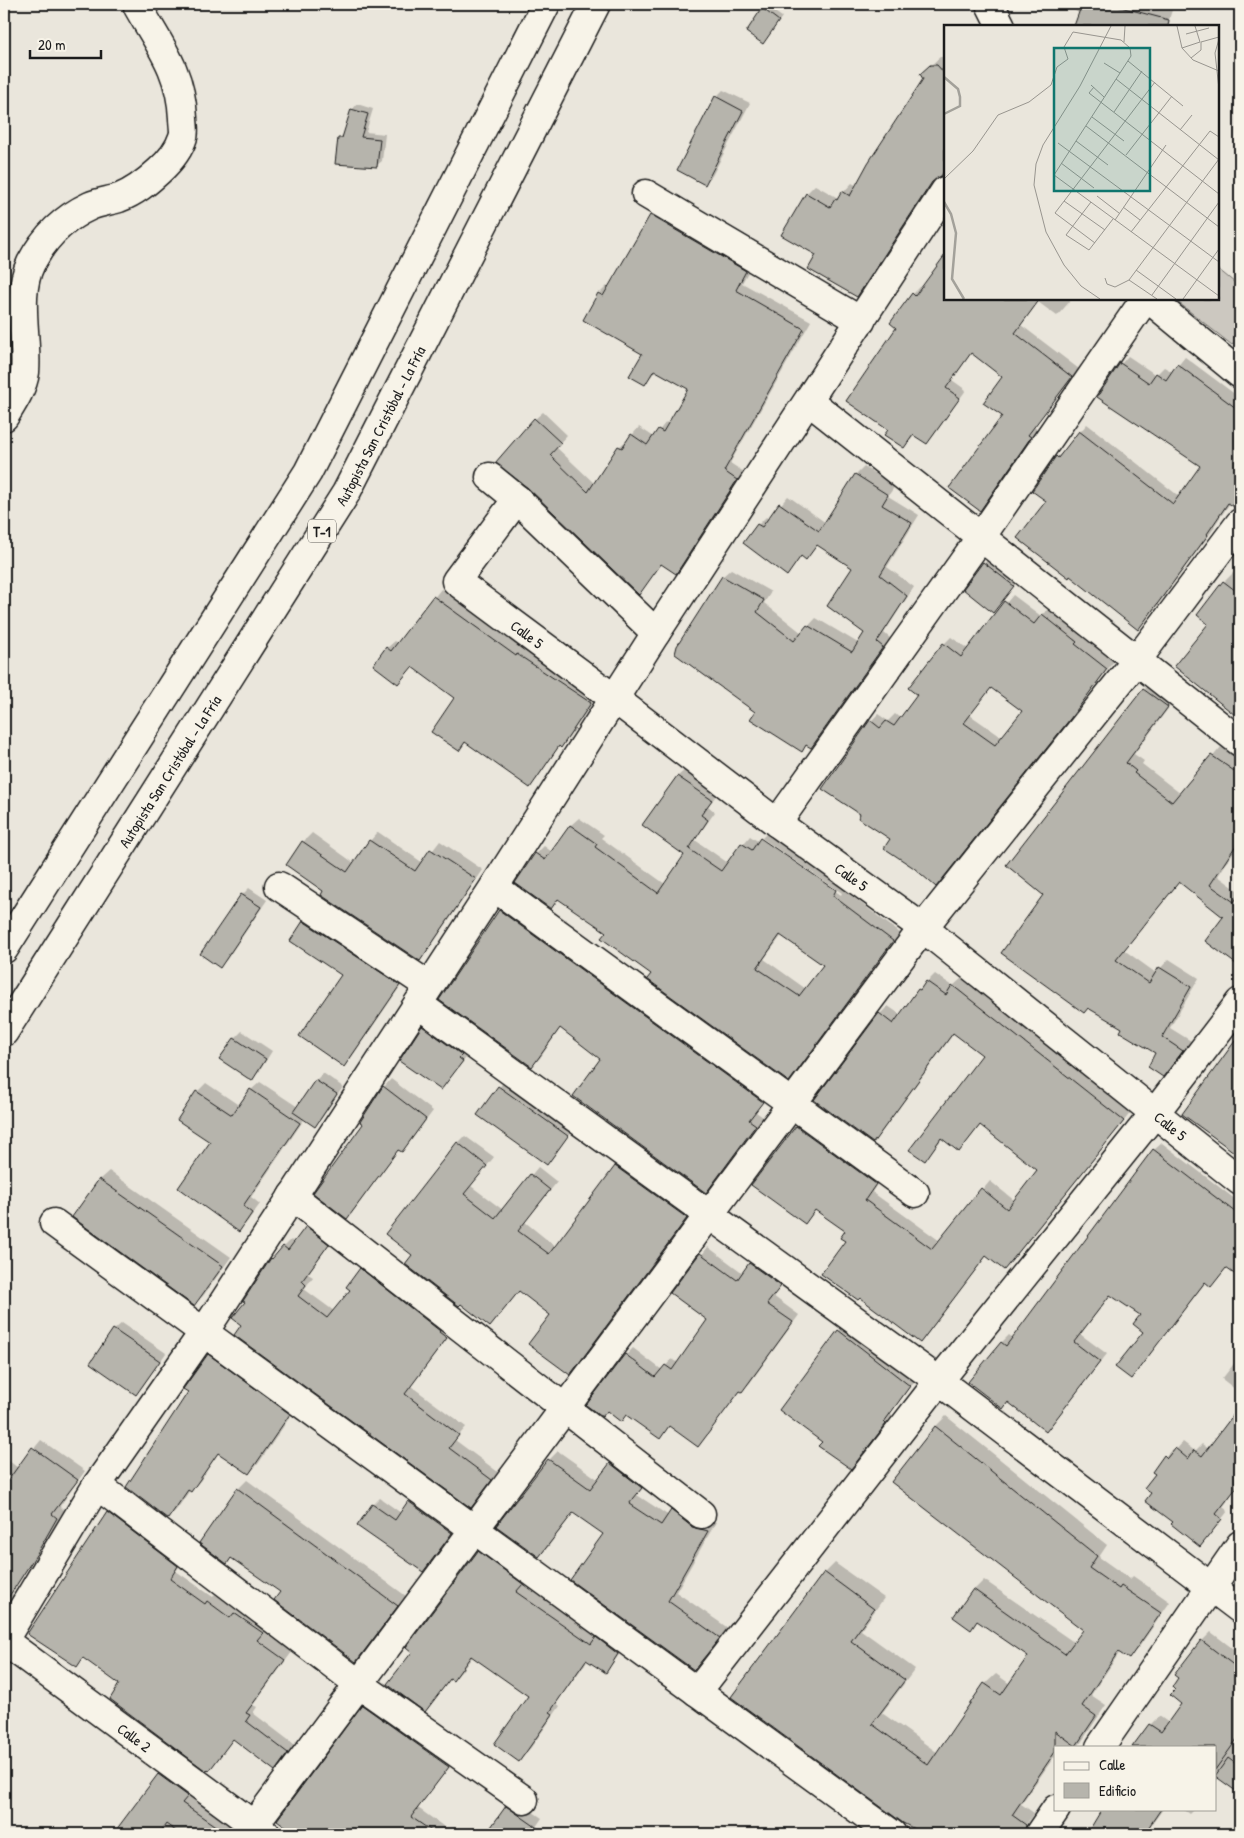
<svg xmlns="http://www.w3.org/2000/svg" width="1244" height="1838" font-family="'Patrick Hand',sans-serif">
  <rect width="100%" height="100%" fill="#eae6dc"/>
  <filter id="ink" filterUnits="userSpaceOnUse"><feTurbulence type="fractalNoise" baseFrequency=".02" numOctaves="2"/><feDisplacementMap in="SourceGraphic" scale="10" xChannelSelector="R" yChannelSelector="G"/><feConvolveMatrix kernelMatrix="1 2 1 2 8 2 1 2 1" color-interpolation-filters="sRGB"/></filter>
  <g filter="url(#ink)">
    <!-- green -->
    <path fill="#ccc8c0" stroke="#74726e" d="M1218,269L1240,287V336L1232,345L1174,299H1218Z"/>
    <!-- shadow -->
    <path fill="#0003" fill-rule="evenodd" d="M1065,4H1149L1172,10L1167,26H1075L1080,14Z
      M766,6L782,17L763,43V9Z
      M940,57H945V171L936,178L865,287L857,295L817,254L783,234L807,193L815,185L838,198L852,183L857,186L925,79L921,74Z
      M723,90L750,103L712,176L705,183L716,97Z
      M357,104L373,109L366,132L385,134L382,161L376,166L339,139L344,133L352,110Z
      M1240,198V211L1236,209Z
      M659,208L753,263L742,283L811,321L730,463L744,472L683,565L675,572L663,563L639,593L529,487L535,419L543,412L567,435L556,447L595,484L619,447L627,440H628L639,427L654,437L666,422L669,424L690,388L656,370L645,384L644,353L599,294L607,286L609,288L651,215Z
      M945,259V299H1000L1005,302L1007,299H1072L1057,316L1038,302L1021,325L1079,369L1034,427L1037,429L987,502L980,509L1003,416L1004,377L972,352L952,380L966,390L934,435L927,443L915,435L904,447L889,429L898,327L913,294L920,287L922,288Z
      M1128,356L1156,375L1164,367L1173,372L1185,357L1240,398V500L1234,506L1230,503L1214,526L1215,527L1146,621L1138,628L1047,501L1057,457L1065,450L1087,424L1180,497L1202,466L1121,364Z
      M864,467L895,486L888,496L919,515L887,567L914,587L884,633L890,638L819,739L811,747L807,745L801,751L678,647L723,576L731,569L771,592L764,603L802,633L816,618L858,643L866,632L854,568L818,544L806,558L802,556L787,574L744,543L758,525L766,517L769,519L788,496L826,523L856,475Z
      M991,555L1020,578L1000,604L965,589Z
      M1233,573L1240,578V717L1176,666L1209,623L1224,582Z
      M441,589L524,649L525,647L598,695L569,738L560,745L537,779L529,786L467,741L459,750L456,698L413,666L406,674L387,648L395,641L398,643Z
      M1013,595L1041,616L1050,607L1083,633L1081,636L1114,661L1077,710L943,878L862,814L871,721L878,714L888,721L895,714L901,719L919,695L944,644L951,637L968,649ZM992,687L1023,711L1003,738L970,715Z
      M1153,681L1176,698L1134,754L1144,761L1142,764L1181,794L1221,747L1240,760V847L1238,845L1218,876L1240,892V965L1207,941L1225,916L1180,881L1124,950L1156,973L1169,959L1199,978L1170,1028L1191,1041L1163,1075L1156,1052L1124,1028L1045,895L1008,865L1144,690Z
      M686,769L719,792L708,806L715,812L695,840L728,863L750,836L759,842L761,840L841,895L842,893L762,838L769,831L843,882L840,887L900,933L796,1072L789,1080L653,974L608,932L560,898L551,907L536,854L544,846L552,852L571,825L579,818L604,835L601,838L665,884L686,854L644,825L678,776ZM782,935L825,964L806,989L764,959Z
      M378,832L423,863L440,841L483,870L428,951L419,959L287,865L303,842L312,833L354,863L370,841Z
      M249,888L267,900L227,959L220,966L242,895Z
      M507,903L769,1093L756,1112L763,1117L713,1184L706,1191L602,1059L561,1027L540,1058L532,1066L500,910Z
      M311,915L406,978L351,1058L344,1065L343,974L292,940L304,922Z
      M935,974L953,986L962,978L1131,1112L1012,1261L1004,1269L987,1255L928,1333L920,1341L846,1241V1231L816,1210L805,1222L753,1185L797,1127L805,1118L883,1175L872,1192L940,1241L990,1181L1015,1201L1039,1169L981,1124L967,1142L943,1138L924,1160L984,1055L954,1033L881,1133L873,1141L816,1100L880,1014L888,1006L901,1015L919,990Z
      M430,1020L470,1053L441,1089L423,1027Z
      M242,1031L272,1051L259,1072L251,1079L221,1059L235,1038Z
      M1240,1036V1155L1184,1114Z
      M323,1073L343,1087L322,1118L315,1125L305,1118L251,1197L260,1204L247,1222L239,1230L212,1142L179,1119L197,1092L206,1083L240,1106L251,1090L260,1082L298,1107L316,1080Z
      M391,1079L433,1111L409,1143L401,1151L399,1149L354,1210L347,1218L365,1123L361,1121L384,1087Z
      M505,1080L573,1129L553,1157L478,1115Z
      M465,1136L494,1157L471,1186L503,1210L538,1167L557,1182L525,1222L556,1247L616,1167L624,1159L694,1210L578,1365L570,1373L552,1315L520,1290L490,1325L414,1255L458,1143Z
      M1162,1143L1240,1203V1277L1227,1267L1211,1286L1206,1282L1131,1377L1144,1331L1142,1315L1111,1295L1080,1334L1107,1354L1046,1430L1009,1401L970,1382L1002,1342L1009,1335L1013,1338L1154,1150Z
      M109,1171L231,1257L203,1296L194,1304L74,1216L100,1179Z
      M314,1220L335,1236L308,1274L313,1277L304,1289L334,1311L352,1289L361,1269L368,1262L453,1331L411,1386L466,1427L455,1440L498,1472L471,1506L243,1325L247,1302L272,1259L291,1240L295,1243Z
      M708,1247L743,1273L757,1257L787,1278L773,1296L799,1315L749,1384L741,1390L704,1438L670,1425L660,1437L627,1414L621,1420L626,1355L633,1348L662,1370L672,1359L679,1363L709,1320L672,1293Z
      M122,1323L166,1353L143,1386L136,1393L92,1362L114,1330Z
      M845,1324L916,1379L890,1414L892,1416L857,1461L824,1441L839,1331Z
      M217,1346L298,1405L258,1464L249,1473L219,1452L200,1481L190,1490L177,1509L168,1518L190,1392L208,1355Z
      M1240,1356V1393L1222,1379Z
      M1240,1408V1483L1223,1507L1228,1511L1207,1538L1174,1522L1153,1493L1157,1474L1153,1471L1172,1449L1175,1451L1183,1442L1195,1451L1202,1444L1209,1449Z
      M946,1416L1107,1545L1099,1557L1130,1579L1133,1576L1170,1602L1139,1647L1129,1658L1120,1652L1091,1695L1106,1705L1078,1747H1055V1758L1054,1757L1021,1804L1034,1813L1019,1834H924L733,1697L825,1573L835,1563L884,1598L861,1630L915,1669L882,1713L938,1753L985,1684L996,1674L1010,1684L1029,1656L978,1620L971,1628L974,1590L984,1580L1075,1643L1085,1630L892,1482L936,1426Z
      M41,1440L85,1471L60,1506L64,1510L12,1594L14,1595L4,1612V1457L18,1468Z
      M558,1451L599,1480L620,1455L650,1478L637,1495L669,1516L681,1502L701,1518L716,1522L676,1592L728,1628L694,1669L605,1534L574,1512L548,1547L539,1556L498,1526L549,1460Z
      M247,1480L406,1596L365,1651L356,1660L282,1592L232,1557L227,1562L238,1489Z
      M416,1494L459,1525L423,1570L373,1505L380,1498L401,1513Z
      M116,1506L185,1558L176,1571L213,1597L215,1594L238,1611L243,1606L269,1625L264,1632L292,1652L253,1705L257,1707L253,1713L295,1745L275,1769L234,1738L209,1769L121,1684L84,1658L76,1665L108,1513Z
      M486,1544L529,1576L523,1584L598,1637L604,1630L625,1646L613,1663L605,1671L588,1660L556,1703L560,1706L527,1753L519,1761L530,1696L473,1656L461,1672L453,1680L451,1678L425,1710L414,1651L478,1552Z
      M1211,1632L1240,1654V1793L1219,1777L1215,1783V1747L1134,1746L1150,1725L1159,1716L1169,1723L1183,1703L1202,1641Z
      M371,1699L455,1759L418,1808L454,1834H299L279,1820L363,1706Z
      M168,1765L233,1823L225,1834H120L117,1832L159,1775Z
      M515,1800L542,1818L531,1834H488L507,1807Z
      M1104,1809H1163L1149,1828L1158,1834H1088Z
      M1183,1809H1195L1190,1814Z"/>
    <!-- building -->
    <path fill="#b6b4ac" stroke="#1c1c1c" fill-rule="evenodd" d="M1082,4H1109L1169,20L1168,26H1074Z
      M762,8L779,21L763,44L746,32Z
      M930,65H937L945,74V170L941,176L932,182L857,297L808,269L816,255L781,235L806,193L830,207L835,199L837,200L842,191L850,196L868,163L923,79L920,74Z
      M715,96L743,111L705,185L677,170Z
      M351,109L368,114L361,137L380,139L377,167L335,164L338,138H342Z
      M650,215L746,271L736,290L804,329L724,471L737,480L676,574L661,564L639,595L528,488L495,463L534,418L561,443L550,455L588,492L618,446L622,448L631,434L647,445L658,429L663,432L688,389L654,370L645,385L629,376L642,354L583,320L598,293L603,296Z
      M945,255V299H1040L1015,333L1072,377L1028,435L1031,437L980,511L949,488L1002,416L983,403L1002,377L971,353L946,388L960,398L927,444L913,435L904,448L884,435L888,430L846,401L896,328L890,323L912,293L915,296Z
      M1120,363L1149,383L1156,373L1166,380L1177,364L1240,411V508H1236L1228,503L1207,534L1208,535L1138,630L1070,576L1069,578L1017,538L1046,501L1032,491L1056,456L1058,458L1079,431L1173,504L1200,466L1097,397Z
      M855,474L888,495L882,505L912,523L880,575L907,596L877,642L883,647L811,748L806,745L802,752L750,719L755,712L675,654L677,646L722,576L764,600L757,612L794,641L807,625L852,652L864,633L827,606L852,568L817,545L806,560L801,556L787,576L743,543L757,524L762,527L779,503L819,531Z
      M983,562L1014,586L993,613L963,589Z
      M1223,581L1240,594V719L1174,666L1208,624L1197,615Z
      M433,596L516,656L517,654L591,703L561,748L559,746L530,788L465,742L459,751L431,732L454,698L412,667L398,684L373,665L386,647L391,651Z
      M1004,601L1034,624L1042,614L1077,642L1075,644L1107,669L1070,719L936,887L914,868L884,848L890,839L858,818L860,814L822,789L870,720L880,728L886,721L894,726L917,695L908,688L943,643L961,657ZM991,688L1022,711L995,745L964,723Z
      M1143,689L1168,707L1126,763L1136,771L1134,773L1172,802L1211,755L1240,775V839L1210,885L1234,902L1240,893V967L1205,941L1223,917L1179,882L1116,960L1149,983L1159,967L1191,987L1162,1037L1183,1051L1163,1077L1148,1067L1155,1053L1120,1032L1122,1028L1088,1008L1084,1013L1001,953L1043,895L1006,865Z
      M677,776L712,800L701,815L708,820L689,849L721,871L741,843L752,850L760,838L836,890L833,896L893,941L789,1082L647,979L651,974L601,938L606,932L558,899L551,909L515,883L535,853L545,860L570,825L597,844L595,847L658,893L684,855L642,825ZM780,935L823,965L799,996L757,968Z
      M369,840L415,871L430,849L476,879L420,961L321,895L323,891L286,865L302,841L347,872Z
      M241,894L261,907L220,968L200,954Z
      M499,910L763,1102L749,1120L756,1125L706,1193L573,1096L600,1059L560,1028L532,1067L439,1000Z
      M303,921L400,985L344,1067L299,1036L341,975L290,941Z
      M926,981L946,995L952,985L1124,1121L1004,1270L986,1256L920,1343L860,1298L858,1300L821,1274L845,1241L840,1238L845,1231L815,1210L805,1224L751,1185L796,1126L876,1184L865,1200L932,1249L981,1188L1007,1209L1037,1170L980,1125L959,1152L941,1138L925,1161L909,1150L982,1055L953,1033L873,1143L814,1100L879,1013L893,1024L918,989L920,990Z
      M422,1026L462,1055L459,1058L463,1061L441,1090L399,1061Z
      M1240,1034V1137L1234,1152L1182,1114Z
      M234,1038L266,1059L252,1081L219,1059Z
      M315,1080L337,1094L315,1127L293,1112Z
      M383,1086L426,1119L402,1152L398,1150L347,1219L313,1193L363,1124L360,1122Z
      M498,1086L568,1136L547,1165L477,1115Z
      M250,1089L300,1123L243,1206L252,1213L239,1232L178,1188L210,1142L177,1120L196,1091L232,1115Z
      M457,1142L487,1166L464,1194L495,1218L530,1174L550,1190L518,1231L549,1254L615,1166L687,1218L570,1375L528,1344L550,1315L519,1291L490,1327L461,1304L459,1306L405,1264L412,1255L385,1234Z
      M1153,1149L1240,1216V1278L1226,1268L1211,1287L1205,1282L1131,1379L1115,1367L1143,1332L1133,1324L1140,1315L1110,1295L1074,1342L1100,1362L1046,1432L1008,1402L1003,1409L968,1382L1001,1342L1006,1346Z
      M99,1179L223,1266L194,1306L72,1217Z
      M306,1226L329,1244L302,1281L306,1285L298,1296L327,1318L350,1290L346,1287L360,1268L440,1331L439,1332L447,1338L405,1394L459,1435L449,1448L492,1480L471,1508L234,1335L241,1325L232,1318L245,1302L243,1301L271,1258L272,1259L283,1246L288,1250Z
      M700,1253L737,1280L749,1263L781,1286L767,1304L793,1322L742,1392L740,1391L698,1447L669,1426L660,1439L626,1415L621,1422L607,1411L602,1417L586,1405L625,1354L655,1377L665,1365L672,1370L707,1320L670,1293Z
      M113,1329L160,1361L136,1395L90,1363Z
      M838,1330L910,1386L884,1422L886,1424L851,1469L818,1446L822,1442L779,1410Z
      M208,1354L290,1414L249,1474L218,1453L191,1492L188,1490L168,1519L126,1487L188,1392L183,1389Z
      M1240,1406V1483L1216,1514L1222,1519L1200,1547L1171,1524L1173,1522L1145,1501L1151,1493L1144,1488L1155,1474L1152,1472L1164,1455L1167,1458L1175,1448L1188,1459L1194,1450L1202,1456Z
      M935,1426L1097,1556L1089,1568L1119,1589L1121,1586L1161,1613L1129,1659L1118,1652L1082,1706L1096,1716L1076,1746L1055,1731V1752L1012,1815L1026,1825L1024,1834H924L903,1823L731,1697L824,1572L874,1609L851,1641L905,1680L872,1724L928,1765L984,1683L1001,1695L1028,1656L977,1621L971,1630L953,1617L973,1589L1065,1654L1083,1630L891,1482Z
      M32,1447L78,1480L52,1514L57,1518L36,1555L4,1604V1486Z
      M548,1459L590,1489L610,1463L642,1488L629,1504L661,1525L671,1510L692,1527L708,1531L668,1601L720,1638L694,1670L570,1580L603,1534L573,1513L539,1557L496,1526Z
      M237,1488L398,1606L356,1662L274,1600L280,1592L231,1558L227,1564L199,1543Z
      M408,1501L452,1533L423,1572L357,1526L372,1504L395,1520Z
      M107,1512L178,1566L170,1579L205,1604L207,1601L230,1618L234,1613L263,1633L257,1640L285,1660L246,1713L250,1715L246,1721L288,1753L275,1771L233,1739L209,1771L207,1769L206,1771L110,1699L119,1684L83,1658L77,1667L27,1634Z
      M478,1551L523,1584L516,1592L591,1644L596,1637L618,1654L606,1673L586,1660L550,1712L553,1714L519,1762L494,1744L528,1696L471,1656L453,1681L450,1679L425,1712L387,1684L412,1652L406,1647Z
      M1201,1640L1240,1670V1735L1215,1770V1747H1132L1149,1724L1161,1732L1181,1704L1170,1695L1175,1690L1172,1687L1178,1678L1174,1675Z
      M362,1705L449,1767L411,1817L436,1834H296L277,1820Z
      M1228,1758L1240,1767V1794L1215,1776Z
      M158,1774L188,1796L182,1803L227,1834H180L166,1824L159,1834H113Z
      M506,1806L546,1834H486Z
      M1102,1809H1161L1144,1834H1087Z"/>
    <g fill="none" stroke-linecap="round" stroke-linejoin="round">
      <defs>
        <g id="minor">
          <path d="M990,4L1001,26"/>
          <path d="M646,194L861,321"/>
          <path d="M1149,299L1240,374"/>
          <path d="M809,401L1240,742"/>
          <path d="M4,417C12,404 23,388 25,372C28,338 15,295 31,263C44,238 64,218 90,206C99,202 109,201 119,198C135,192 147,182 159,171C169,162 179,150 183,137C185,132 183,124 183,118C181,71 160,46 138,7V4"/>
          <path d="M490,477L517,499L656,633"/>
          <path id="s1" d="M517,499L456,581L615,699L777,823L923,928L1240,1181"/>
          <path d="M777,823L981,537L1145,299"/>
          <path d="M279,886L429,986"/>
          <path d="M494,887L915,1193"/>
          <path d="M418,1004L939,1381L1240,1609"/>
          <path d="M292,1196L701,1514"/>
          <path d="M54,1223L892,1834"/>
          <path d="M97,1485L359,1684L524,1800"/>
          <path d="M4,1640L97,1485L204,1332L494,887L656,633L945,191"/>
          <path id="s2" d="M4,1641L266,1834"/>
          <path d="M697,1692L939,1381L1154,1114L1240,1002"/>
          <path d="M1100,1747L1240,1545"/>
          <path d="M247,1834L923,928L1137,660L1240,523"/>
          <path d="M1039,1834L1056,1809"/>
        </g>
        <g id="highway">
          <path d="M4,949L308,472L546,4"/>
          <path id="s3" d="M4,1032L346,493L596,4"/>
        </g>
      </defs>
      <!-- minor casing -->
      <use href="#minor" stroke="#1c1c1c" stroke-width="31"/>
      <!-- highway casing -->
      <use href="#highway" stroke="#1c1c1c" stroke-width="31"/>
      <!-- minor -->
      <use href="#minor" stroke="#f7f3e8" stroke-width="28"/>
      <!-- highway -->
      <use href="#highway" stroke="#f7f3e8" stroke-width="28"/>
    </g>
  </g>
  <g text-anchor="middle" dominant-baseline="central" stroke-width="4" stroke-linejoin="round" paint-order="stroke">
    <!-- shield labels -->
    <rect fill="#f7f3e8" stroke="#5e5c59" stroke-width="1" x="308" y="519.5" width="28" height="23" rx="4"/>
    <g font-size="14" font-weight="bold" fill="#1c1c1c">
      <text x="322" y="531">T-1</text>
    </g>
    <!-- street labels -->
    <g font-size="15" fill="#1c1c1c" stroke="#f7f3e8">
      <text stroke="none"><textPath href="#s3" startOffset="714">Autopista San Cristóbal - La Fría</textPath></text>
      <text stroke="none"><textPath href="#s1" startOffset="191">Calle 5</textPath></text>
      <text stroke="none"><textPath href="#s3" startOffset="309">Autopista San Cristóbal - La Fría</textPath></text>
      <text stroke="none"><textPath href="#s1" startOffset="596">Calle 5</textPath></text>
      <text stroke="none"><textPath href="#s1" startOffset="1001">Calle 5</textPath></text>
      <text stroke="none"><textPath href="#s2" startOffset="162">Calle 2</textPath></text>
    </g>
  </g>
  <!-- overview -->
  <g transform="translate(944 25)">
    <rect width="275" height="275" fill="#eae6dc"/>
    <path fill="none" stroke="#a3a19a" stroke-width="2.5" d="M0,52L14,64L16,72V81L0,89M0,177L7,189L12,208L8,254L20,274"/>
    <path fill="none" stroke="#98958f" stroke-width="1" d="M233,1L238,23L249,35L275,46M242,9L265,3M275,14L271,28L275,64M180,17L181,1M238,23L256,17L251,1M247,33L257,25V17L275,12M184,36L239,81M160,38L176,48M172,54L275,135M147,60L160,72M150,62L145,68L275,169M170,87L198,46M148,92L180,116M142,101L275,202M236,105L248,90M132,116L164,140M114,118L275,237M182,130L228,71M117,138L150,163M0,154L29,126L54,90L85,77L107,60L113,42L124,34L120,22L129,7L177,15L186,23L187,31L110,150L275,271M153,171L175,188M120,176L161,205M147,177L122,210L145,225L169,194M179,182L196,195M171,195L222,120M187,207L266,106L275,112M151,218L111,188L211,57M192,245L232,274M161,253L163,259L171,262L185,255L275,134M185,255L213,274M208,270L275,177M156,274L137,261L120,240L102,207L90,160L92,139L99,120L136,61L167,1M239,274L275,224"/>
    <path fill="#0f766e" fill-opacity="0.15" stroke="#0f766e" stroke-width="2.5" d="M110,23H206V166H110Z"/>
    <rect width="275" height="275" fill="none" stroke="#1c1c1c" stroke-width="2.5"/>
  </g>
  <!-- margin -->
  <rect width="1244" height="1838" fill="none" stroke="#f7f3e8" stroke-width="20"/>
  <rect x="10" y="10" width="1224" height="1818" fill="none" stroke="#1c1c1c" stroke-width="2" filter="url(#ink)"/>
  <!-- legend -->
  <rect x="1054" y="1746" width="162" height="65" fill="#f7f3e8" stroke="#9f9d96"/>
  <rect x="1064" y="1762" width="25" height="8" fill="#f7f3e8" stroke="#9f9d96"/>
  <text x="1099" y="1770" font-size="15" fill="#1c1c1c">Calle</text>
  <rect x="1064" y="1783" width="25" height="15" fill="#b6b4ac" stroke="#9f9d96"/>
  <text x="1099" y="1796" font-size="15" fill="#1c1c1c">Edificio</text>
  <!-- scale -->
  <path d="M30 50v8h71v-8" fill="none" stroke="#1c1c1c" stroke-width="2.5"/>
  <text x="38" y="50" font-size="15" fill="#1c1c1c" stroke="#f7f3e8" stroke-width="4" paint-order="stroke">20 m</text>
</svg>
